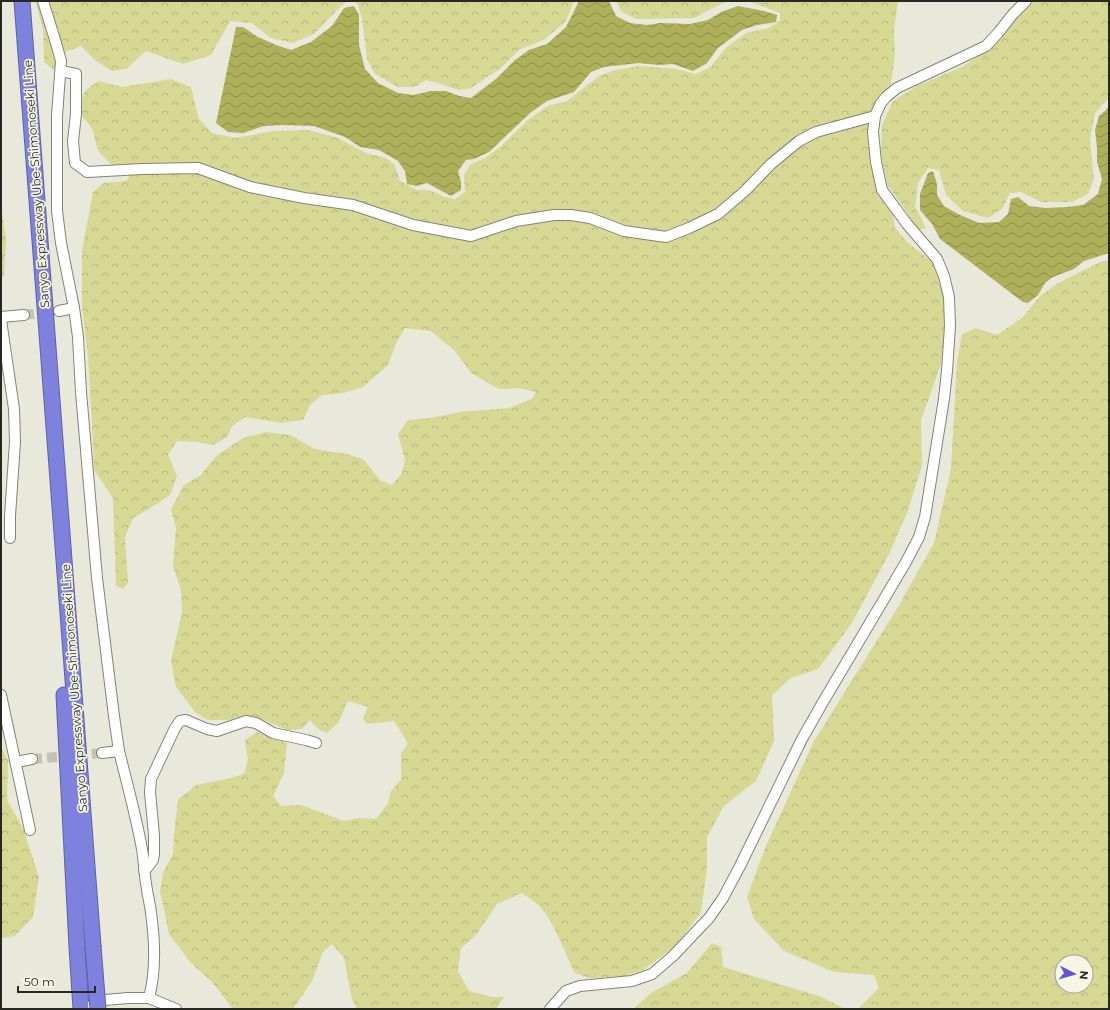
<svg xmlns="http://www.w3.org/2000/svg" width="1110" height="1010" font-family="Montserrat,sans-serif">
<style>
.forest{fill:url(#forest-crowns);fill-rule:evenodd}
.water{fill:url(#water-waves)}
.lines{fill:none;stroke-linecap:round;stroke-linejoin:round}
.minor-tunnel{stroke:#c2c2b5;stroke-width:10;stroke-dasharray:10 5;stroke-linecap:butt}
.minor-casing{stroke:#848476;stroke-width:12}
.highway-casing{stroke:#61629d;stroke-width:17}
.minor{stroke:#fff;stroke-width:10}
.highway{stroke:#7f81df;stroke-width:15}
.highway-bridge-casing{stroke:#61629d;stroke-width:17;stroke-linecap:butt}
.highway-bridge{stroke:#7f81df;stroke-width:15}
.labels{text-anchor:middle;dominant-baseline:central;stroke-width:3.5;stroke-linejoin:round;paint-order:stroke}
.street-label{font-size:12px;fill:#282822;stroke:#f6f6e7}
</style>
<defs>
<pattern id="forest-crowns" width="20" height="18" patternUnits="userSpaceOnUse"><rect width="20" height="18" fill="#d7d893"/><path d="M2 6a3 3 0 1 1 6 0M12 15a3 3 0 1 1 6 0" fill="none" stroke="#b9b97e"/></pattern>
<pattern id="water-waves" width="16" height="10" patternUnits="userSpaceOnUse"><rect width="16" height="10" fill="#afb05a"/><path d="M0 5q4-4 8 0t8 0" fill="none" stroke="#8e8f4a"/></pattern>
</defs>
<rect width="100%" height="100%" fill="#e8e9da"/>
<g class="forest">
<path d="M35,1H346L314,34L293,43L271,38L252,23L230,21L211,55L183,64L146,51L126,69L112,71L96,61L81,46L65,52L54,70L44,62L43,29Z"/>
<path d="M352,1H574L566,21L545,39L519,50L501,68L471,88L459,90L438,83L426,80L415,87H398L375,74L367,59L362,18L357,3Z"/>
<path d="M616,1H731H727L694,18L636,19L621,11Z"/>
<path d="M748,1H898L894,31L895,54L891,84L876,102L872,139V170L880,195L892,209L895,228L908,243L934,263L945,289L949,313L941,364L921,420L922,466L907,513L890,552L852,623L818,669L791,678L772,695L774,741L756,781L724,806L707,837V868L701,912L677,945L643,970L625,976L590,978L575,973C564,952 557,928 542,909C537,903 529,898 522,893L497,904L477,934L461,948L458,971L469,991L492,997H504L496,1009H357L352,999L344,958L332,944L323,952L312,981L293,1009H233L212,982L191,963L169,934L160,891L163,872L173,854L174,834L178,800L196,785L227,779L244,774L248,760L245,740L257,732L287,743L284,773L273,796L281,806L301,805L344,821L358,818L376,819L388,803L391,791L401,780V754L408,743L394,721L367,724L363,718L368,707L348,701L338,723L327,733L318,729L310,720L302,729L287,730L261,719L244,715L229,720H208L196,713L176,687L171,660L182,612L181,590L173,566L176,528L171,510L183,486L201,475L216,456L243,438L266,432L290,435L315,449L347,454L363,459L380,480L392,485L402,473L405,460L398,434L408,420L430,418L461,412L509,408L532,399L536,392L519,388L499,389L471,373L455,351L431,331L405,328L396,343L388,365L363,387L343,393L322,395L310,405L303,420L282,423L245,417L232,426L227,437L213,445L197,442L177,441L168,455L177,476L170,495L157,504L133,518L125,537L128,583L123,589L116,586L113,498L94,470L92,425L88,356L82,307V251L93,192L104,183L127,181L131,171L116,169L98,151L92,128L81,115C83,94 80,92 99,81L122,87L171,79L191,87L199,119L212,133L235,138L273,131L308,130L338,138L366,153L386,158L395,165L400,181L417,190H429L445,197L455,199L465,192L464,175L470,165L485,158L500,147L529,119L548,106L567,101L599,76L615,70L640,66L675,69L696,74L710,67L727,47L746,33L769,28L780,20V13Z"/>
<path d="M1035,1H1109V98L1095,113L1090,139L1094,179L1088,194L1072,202H1041L1021,192L1010,193L1002,209L988,218L963,211L946,195L939,170L928,168L918,183L915,207L926,228L918,230L904,208L888,186L881,156L882,125L893,101L919,85L962,67L992,47L1023,9Z"/>
<path d="M1,207L6,239L4,275L1,277Z"/>
<path d="M1109,260V1009H858L879,988L874,975L834,972L784,951L754,919L747,897L766,846L814,741L898,607L934,543L951,469L957,361L962,334L976,328L997,335L1023,317L1039,297L1058,283L1100,262ZM1062,962H1086V986H1062Z"/>
<path d="M1,746L8,761L7,800L23,828L39,877L33,917L15,936L1,938Z"/>
<path d="M712,943L721,947L723,967L819,996L846,1009H633L651,993L687,973Z"/>
</g>
<g class="water">
<path d="M579,1H609L616,16L630,23L647,25L660,23L690,24L708,20L721,12L738,6L764,11L777,15L776,22L757,25L742,30L718,48L707,63L693,71L673,64L659,65L639,63L604,67L591,72L574,92L547,101L530,113L489,152L474,159L466,160L458,171L461,182V190L451,196L427,183L417,186L407,184L405,171L398,161L379,150L360,147L345,137L314,126L282,125L264,126L243,133L228,132L216,123L236,27H243L258,37L276,45L291,50L311,42L332,26L344,8L354,6L359,15V45L365,69L378,83L398,93L414,95L430,91H446L459,96L471,98L497,78L515,60L529,50L547,44L566,27Z"/>
<path d="M1109,106V253L1084,261L1074,269L1053,277L1045,283L1038,295L1028,303L1023,302L940,239L932,224L920,210V194L928,173L933,171L937,184V195L944,206L958,214L979,223L999,222L1008,214L1011,199L1018,197L1029,206L1045,208L1067,207L1083,205L1098,194L1102,179L1097,162V148L1095,130L1099,116L1106,110Z"/>
</g>
<g class="lines">
<g class="minor-tunnel">
<path d="M24,315L50,312"/>
<path d="M32,759L102,753"/>
</g>
<defs>
<g id="minor">
<path d="M43,1L56,43L61,61L57,116V211L61,243L74,308L59,311"/>
<path d="M61,71L76,74V114L73,141L75,163L87,172L142,169L198,168L250,187L304,198L353,205L413,225L471,236L516,221L554,215H571L590,218L624,231L666,237L689,228L718,214L745,191L771,164L799,141L816,132L875,116"/>
<path d="M74,308L78,337L81,392L97,578L114,716L119,751L102,753"/>
<path d="M1,317L24,315"/>
<path d="M1,320L14,409L15,442L10,516V538"/>
<path d="M1,695L30,830"/>
<path d="M119,751C127,783 136,816 142,849C144,860 144,872 146,883C147,893 150,903 151,913C155,941 156,971 149,998"/>
<path d="M16,762L32,759"/>
<path d="M144,869L147,868L153,860L154,854V835L150,792L151,779L175,728L180,721L186,720L207,729L217,731L246,721L256,723L273,733L306,740L316,743"/>
<path d="M84,1009L105,1000L128,998H149L176,1009"/>
<path d="M550,1009L566,991L580,986L632,981L652,974L673,956L709,918L723,898L740,866L802,739L823,702L906,562L919,537L925,517L944,399L947,371L950,326L949,297L944,276L937,259L907,224L882,190L876,162L873,132L875,116L881,103L886,97L897,88L986,46L998,33L1013,14L1026,1"/>
</g>
<g id="highway">
<path d="M22,1L93,946"/>
<path d="M64,695L77,947L81,1009"/>
</g>
</defs>
<use href="#minor" class="minor-casing"/>
<use href="#highway" class="highway-casing"/>
<use href="#minor" class="minor"/>
<use href="#highway" class="highway"/>
<defs>
<path id="highway-bridge" d="M93,946L98,1009"/>
</defs>
<use href="#highway-bridge" class="highway-bridge-casing"/>
<use href="#highway-bridge" class="highway-bridge"/>
</g>
<g class="labels">
<g class="street-label">
<text transform="translate(36 184) rotate(-94)">Sanyo Expressway Ube-Shimonoseki Line</text>
<text transform="translate(74 688) rotate(-94)">Sanyo Expressway Ube-Shimonoseki Line</text>
</g>
</g>
<rect width="1110" height="1010" fill="none" stroke="#282822" stroke-width="4"/>
<g transform="translate(1074 974) rotate(96)"><circle r="19" fill="#f6f6e7" stroke="#a4a498"/>
<path d="M0-3L7 15L0 10L-7 15Z" fill="#5f58d0"/>
<text y="-6" font-size="11" font-weight="bold" text-anchor="middle" fill="#282822">N</text>
</g>
<path d="M18 986v6h77v-6" fill="none" stroke="#282822" stroke-width="2"/>
<text x="24" y="986" font-size="12" fill="#282822" stroke="#f6f6e7" stroke-width="3" paint-order="stroke">50 m</text>
</svg>
